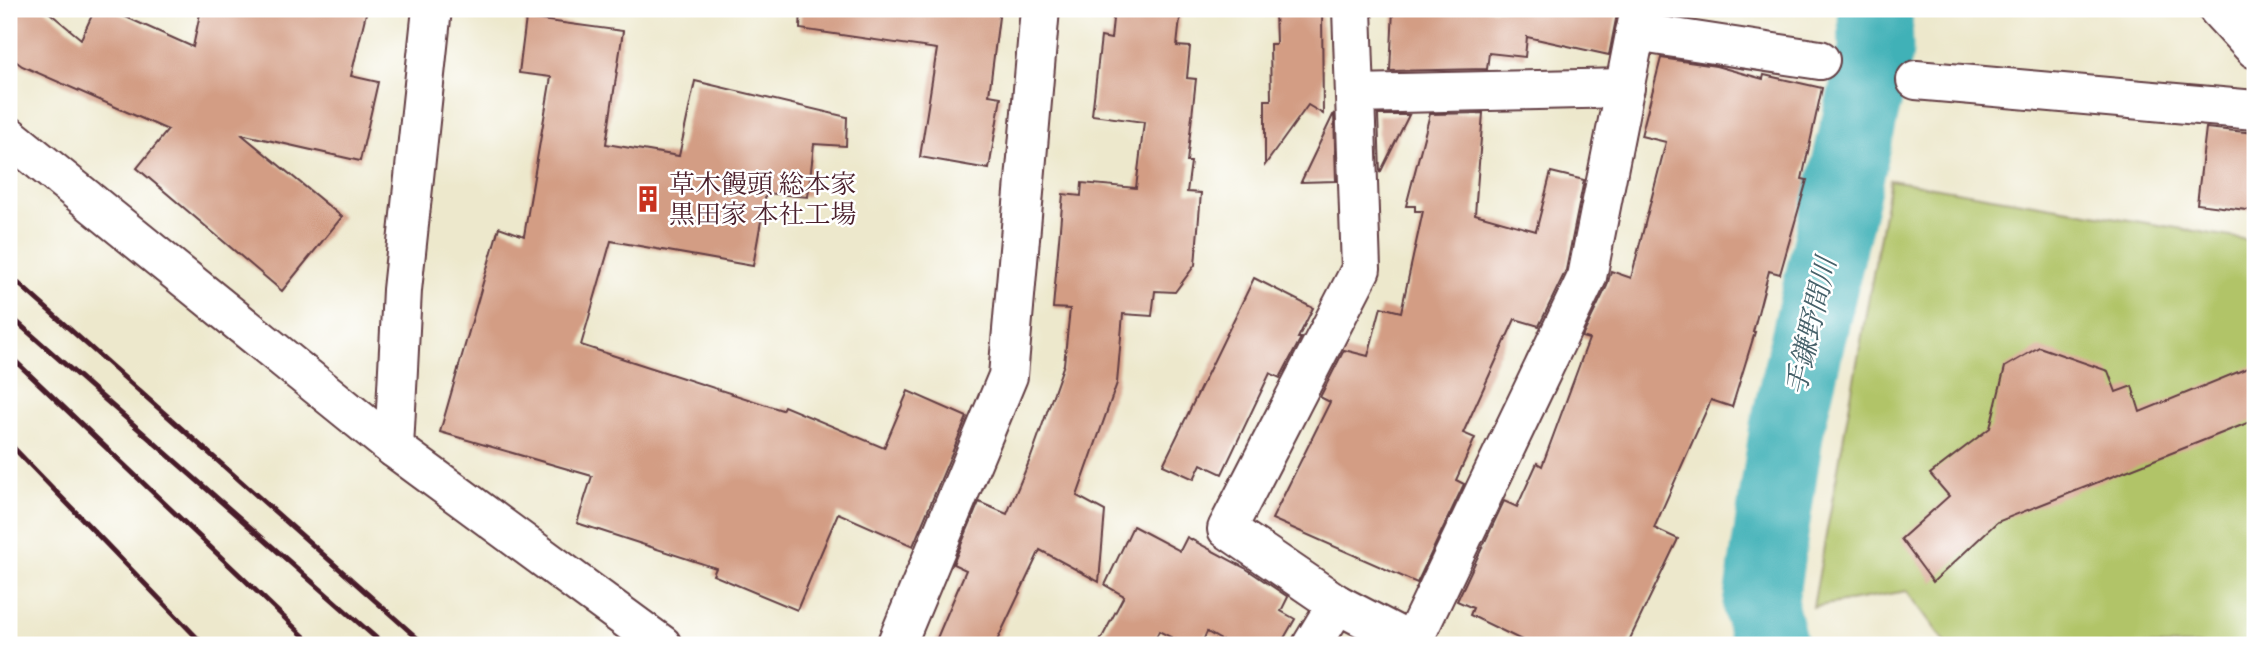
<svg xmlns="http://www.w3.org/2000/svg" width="2264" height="654" font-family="'IM FELL French Canon','Noto Serif JP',serif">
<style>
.green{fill:#b1c468;stroke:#7e724a;stroke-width:2}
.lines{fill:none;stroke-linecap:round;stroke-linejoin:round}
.river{stroke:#40b1b7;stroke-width:75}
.building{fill:#d39d84}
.minor-casing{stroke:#623d43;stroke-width:42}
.minor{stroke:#fff;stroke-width:38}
.rail{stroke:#4a1f2b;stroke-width:5}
.labels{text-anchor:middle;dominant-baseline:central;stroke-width:5;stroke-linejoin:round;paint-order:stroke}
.poi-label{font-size:26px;fill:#4a1f2b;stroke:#fff;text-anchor:start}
.water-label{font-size:28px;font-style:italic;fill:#46616a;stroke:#fff}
</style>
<rect width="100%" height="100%" fill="#fff"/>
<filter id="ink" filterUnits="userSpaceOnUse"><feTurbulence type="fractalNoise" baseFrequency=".0143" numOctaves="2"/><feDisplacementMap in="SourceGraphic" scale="14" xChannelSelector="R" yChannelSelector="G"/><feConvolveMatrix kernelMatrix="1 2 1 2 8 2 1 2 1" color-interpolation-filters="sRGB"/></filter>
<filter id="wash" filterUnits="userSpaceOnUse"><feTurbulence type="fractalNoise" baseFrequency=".00686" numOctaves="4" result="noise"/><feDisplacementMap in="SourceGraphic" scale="28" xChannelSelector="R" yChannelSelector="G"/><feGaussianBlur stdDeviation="1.57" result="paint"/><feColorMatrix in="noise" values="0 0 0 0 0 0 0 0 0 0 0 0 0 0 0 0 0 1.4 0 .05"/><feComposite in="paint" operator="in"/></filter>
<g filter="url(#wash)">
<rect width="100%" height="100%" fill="#ede8cc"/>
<path class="green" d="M1890,180L2255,241V645H1947L1907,591L1813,607Z"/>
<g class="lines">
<path class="river" d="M1770,645L1760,606L1787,428L1876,50L1875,9"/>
</g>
<g id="blocks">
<g class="building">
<path d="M17,9H45L81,39L95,9H108L193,47L201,9H367L351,76L378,82L360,161L241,134L342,217L282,291L137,168L168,130L22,66L9,56V19Z"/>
<path d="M801,9H1000L989,95L1001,97L989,169L920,157L937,49L800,29Z"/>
<path d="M1114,9H1181L1177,46L1190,47L1187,78L1196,79L1187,162H1191L1187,192L1201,193L1195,265L1175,292L1155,291L1152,316L1123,314L1117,383L1077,496L1105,511L1099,582L1040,550L995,645H934L966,570L953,564L979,502L1007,514L1031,457L1064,364L1070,309L1053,308L1063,194L1081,196L1082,183L1136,188L1144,122L1092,115L1101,37L1111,39Z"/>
<path d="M1275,9H1322L1323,114L1308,105L1265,165V100H1271L1270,44H1276Z"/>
<path d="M1393,9H1618L1609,55L1527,37L1525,57L1489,53L1487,69L1390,71Z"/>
<path d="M526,18L623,31L606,144L679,156L695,81L847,117L846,146L814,144L808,197L766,193L753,266L611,241L581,345L782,410L784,406L884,448L908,391L967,417L913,546L838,513L797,610L713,575L716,568L577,523L592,476L440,432L499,227L524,236L551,77L519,73Z"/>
<path d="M1661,58L1716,66L1763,79L1764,75L1822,88L1802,179L1807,180L1780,274L1769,271L1753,332H1755L1732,407L1711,400L1654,528L1678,539L1627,645H1532L1470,615L1473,608L1457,601L1504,501L1517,507L1537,463L1542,466L1589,339L1582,337L1607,286L1611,271L1631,278L1666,142L1641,136Z"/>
<path d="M1334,113L1336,181L1301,182Z"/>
<path d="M1483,113L1475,214L1536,231L1551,172L1584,180L1566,270L1539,326L1515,319L1463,433L1475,438L1456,480L1464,484L1417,583L1272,519L1330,402L1320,397L1344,350L1368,356L1381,307L1401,312L1423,211H1415V206H1406L1430,114Z"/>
<path d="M1378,115H1409L1380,173Z"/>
<path d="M2206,128L2255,133V211L2197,204Z"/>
<path d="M1254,278L1313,308L1298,338H1301L1280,378L1270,373L1222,474L1201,464L1194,479L1163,465Z"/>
<path d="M2039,347L2108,371L2116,392L2132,386L2140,412L2255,365V420L1997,522L1933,582L1901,539L1949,496L1930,474L1990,428L2005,367Z"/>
<path d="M1133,526L1180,551L1187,537L1245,568L1288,597L1281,611L1295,619L1280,645H1230L1207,632L1201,645H1186L1159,631L1152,645H1098L1124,596L1105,585Z"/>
</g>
</g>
</g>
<g filter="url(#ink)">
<use href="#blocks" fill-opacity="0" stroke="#623d43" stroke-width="2"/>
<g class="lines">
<defs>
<g id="minor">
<path d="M2218,9L2255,49"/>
<path d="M1635,32L1820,60"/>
<path d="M1916,80L2255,110"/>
<path d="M1355,94L1625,88"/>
<path d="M9,136L394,448L662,645"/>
<path d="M394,448L402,290L432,9"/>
<path d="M1337,604L1227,529L1361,269L1352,9"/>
<path d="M896,645L1008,376L1040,9"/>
<path d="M1312,645L1337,604L1412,643L1587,277L1640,9"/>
</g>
</defs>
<use href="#minor" class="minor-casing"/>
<use href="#minor" class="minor"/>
<g class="rail">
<path d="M9,275L425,645"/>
<path d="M9,315L384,645"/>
<path d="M9,355L313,645"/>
<path d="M9,443L204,645"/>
</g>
</g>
</g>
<defs>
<symbol id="building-bare" viewBox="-9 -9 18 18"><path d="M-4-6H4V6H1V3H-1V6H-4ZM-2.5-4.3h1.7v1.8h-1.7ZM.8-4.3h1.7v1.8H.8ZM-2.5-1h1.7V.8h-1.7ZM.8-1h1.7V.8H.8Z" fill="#c8321e" stroke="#fff" stroke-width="2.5" paint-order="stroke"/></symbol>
</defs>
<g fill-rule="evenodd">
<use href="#building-bare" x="629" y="180" width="38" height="38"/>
</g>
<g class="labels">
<g class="poi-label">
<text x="669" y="184">草木饅頭 総本家<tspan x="669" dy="30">黒田家 本社工場</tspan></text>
</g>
<g class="water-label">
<text transform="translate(1811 326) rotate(-77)">手鎌野間川</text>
</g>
</g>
<rect width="2264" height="654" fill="none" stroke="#fff" stroke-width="35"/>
</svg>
